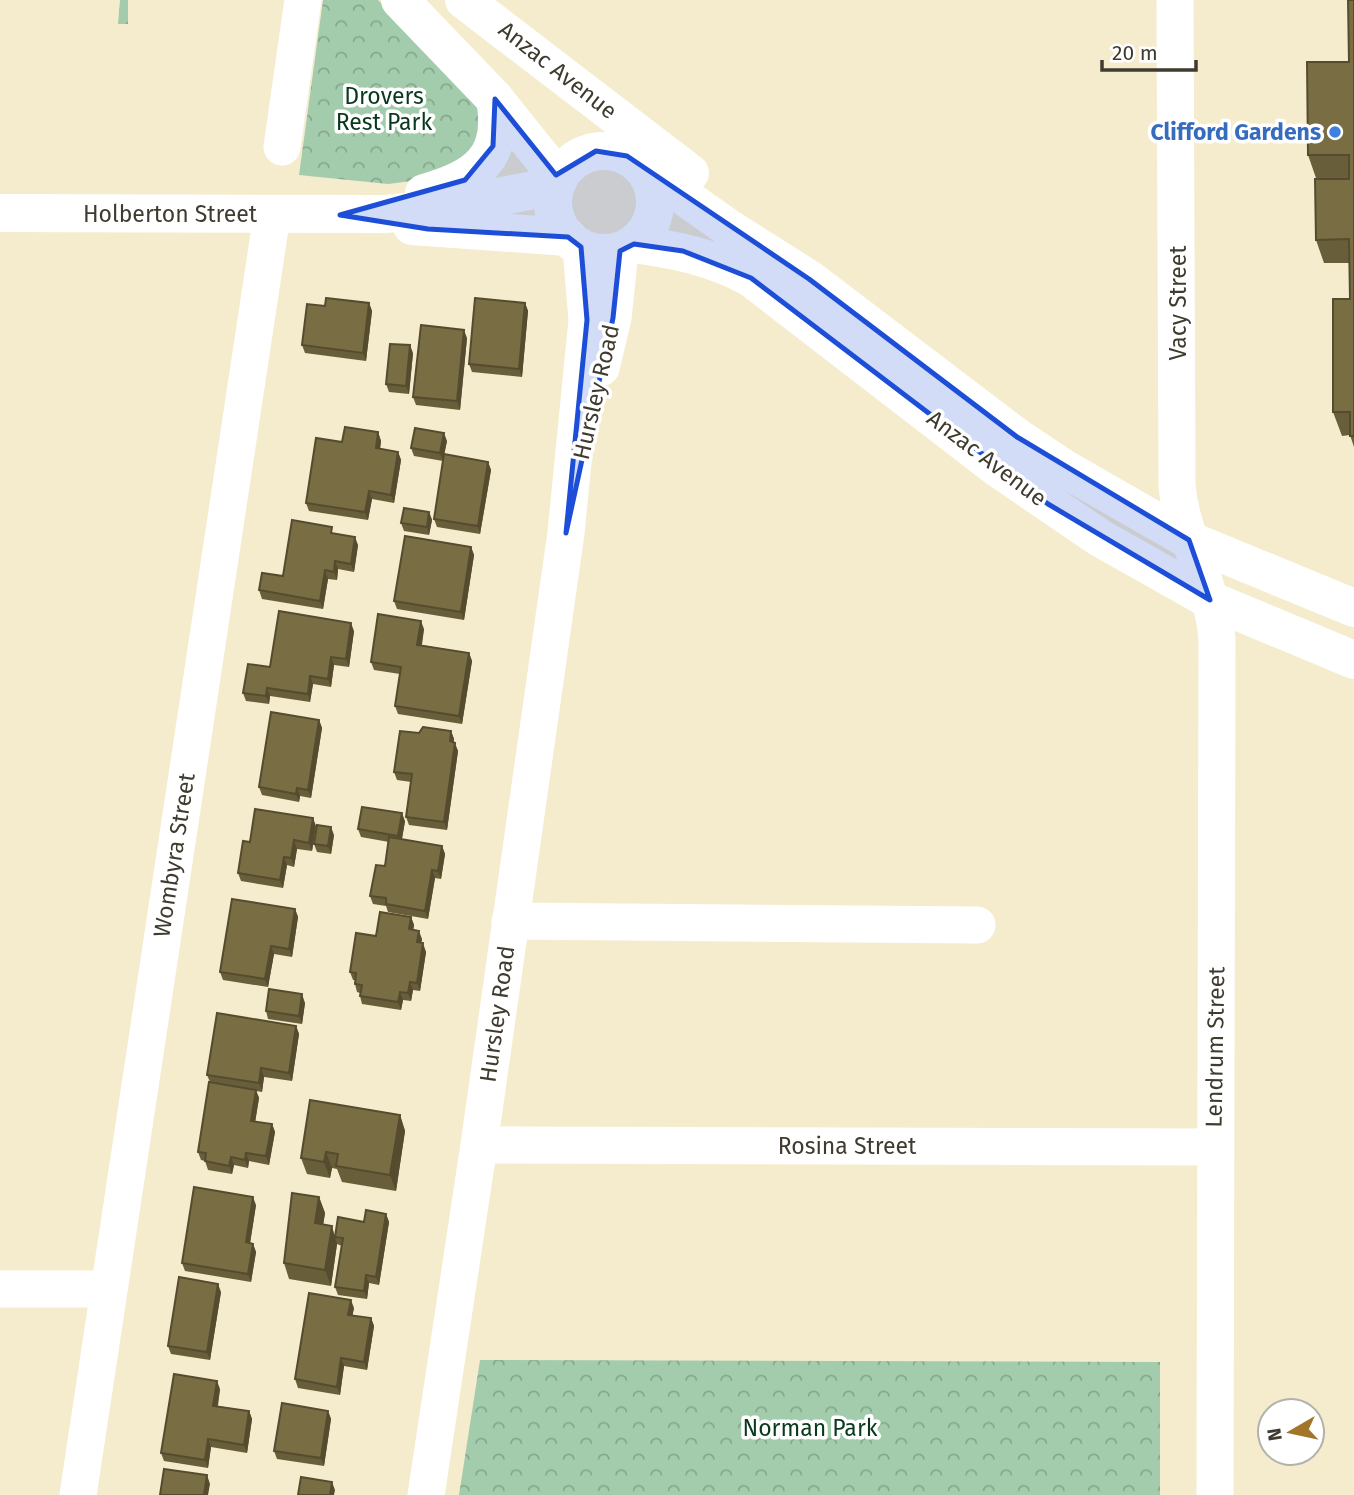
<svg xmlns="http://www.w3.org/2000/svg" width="1354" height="1495" font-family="'Fira Sans',sans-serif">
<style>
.park{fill:url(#park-crowns)}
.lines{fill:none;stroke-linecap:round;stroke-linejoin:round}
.minor{stroke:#fff;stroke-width:37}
.major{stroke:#fff;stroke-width:38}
.wall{fill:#685e3a}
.shaded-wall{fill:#554c2f}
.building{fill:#796d43;stroke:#554c2f;stroke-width:2}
.marked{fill:#1d4ed8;fill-opacity:0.2;stroke:#1d4ed8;stroke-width:5;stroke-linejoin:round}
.shop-dot{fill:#3f7fe0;stroke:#fff;stroke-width:2.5}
.labels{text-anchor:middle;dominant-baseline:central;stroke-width:7;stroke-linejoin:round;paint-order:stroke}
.street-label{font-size:23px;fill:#3f3b2f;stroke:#fff}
.park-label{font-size:23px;fill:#08391c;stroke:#fff}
.shop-label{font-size:23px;font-weight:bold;fill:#366cbe;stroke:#fff;text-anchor:end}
</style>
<defs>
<pattern id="park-crowns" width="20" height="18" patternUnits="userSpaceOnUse" patternTransform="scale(1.75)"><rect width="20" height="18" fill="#a3ccad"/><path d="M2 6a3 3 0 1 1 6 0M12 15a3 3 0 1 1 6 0" fill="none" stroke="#86a78d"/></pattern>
</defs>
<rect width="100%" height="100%" fill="#f5ecce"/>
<g class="park">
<path d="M120,0H128V24H118Z"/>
<path d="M323,0H378L471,89L488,131L443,177L388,184L299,175Z"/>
<path d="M480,1360L1160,1362V1495H459Z"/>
</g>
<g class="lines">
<g class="minor">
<path d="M1175,0L1177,486C1182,539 1214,587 1217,640L1215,1495"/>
<path d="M282,147L303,0"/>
<path d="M601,368L613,318L620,251"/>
<path d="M510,921L977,925"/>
<path d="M479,1145L1214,1147"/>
<path d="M0,1289H108"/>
<path d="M78,1495L272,215"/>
<path d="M426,1495L479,1145L566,533L587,320L581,247"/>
</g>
<g class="major">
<path d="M400,0L495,99L559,179"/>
<path d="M464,0L690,173"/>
<circle cx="604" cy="202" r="51"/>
<path d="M641,166L727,227L809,279L1017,437L1065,469L1189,540L1354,608"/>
<path d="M424,193C476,179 506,158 495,99"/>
<path d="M0,213L385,214L427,210L556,186"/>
<path d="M412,226L568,237"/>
<path d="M634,244C676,250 713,257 751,278L996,467L1100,538L1210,600L1354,660"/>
</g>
</g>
<g class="wall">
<path d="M1354,0V447L1350,435L1342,436L1333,412L1350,299V263H1324L1316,240L1349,178H1316L1308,155L1349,62Z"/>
<path d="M369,303L372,311L366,361L305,353L302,345L325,306Z"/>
<path d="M525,303L528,311L522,377L472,372L469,364Z"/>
<path d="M467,338L460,410L416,405L413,397Z"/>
<path d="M413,353L409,394L389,392L386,384Z"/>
<path d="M378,432L381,441L380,449L398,452L401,460L394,503L372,499L368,520L309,511L306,503L342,442Z"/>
<path d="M447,441L444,454L488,462L491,470L480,534L437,527L434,519L443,461L414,456L411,448Z"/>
<path d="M429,512L432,520L429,535L404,531L401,523Z"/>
<path d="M335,534L358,545L354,572L338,569L337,580L328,579L323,609L262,599L259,590L283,576Z"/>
<path d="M471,547L474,555L464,620L397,609L394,601Z"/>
<path d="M424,629L422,645L469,653L472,661L462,724L398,714L395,706L400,674L374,670L371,662Z"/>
<path d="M354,631L349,667L334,665L331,687L313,684L310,702L270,696L269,704L246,701L243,693L270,667Z"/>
<path d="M319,720L322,728L311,798L300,796L299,802L262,795L259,787Z"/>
<path d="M451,731L454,739L453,742L458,751L447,830L409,825L406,817L411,782L397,780L394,772L419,733Z"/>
<path d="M405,821L402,839L442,846L445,854L441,879L435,878L428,919L388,912L386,906L373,904L370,896L385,866L389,842L361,837L358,829Z"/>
<path d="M316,826L312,851L297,849L294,867L287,865L283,888L241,881L238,873L250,842Z"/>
<path d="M334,835L331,854L317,852L314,844Z"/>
<path d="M295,909L298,917L292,957L274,954L268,987L223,980L220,972Z"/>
<path d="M411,917L414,925L413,930L422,939L421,943L426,952L420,991L413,990L411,1001L403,1000L401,1010L362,1004L360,996V993L357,992L355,984V980H353L350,972L376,936Z"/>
<path d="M305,1003L302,1024L268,1019L266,1011Z"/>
<path d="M296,1026L299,1034L292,1081L264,1077L262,1092L256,1091L259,1098L255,1122L272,1124L275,1132L269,1165L249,1161L248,1168L234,1165L232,1174L208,1170L205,1161L201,1160L198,1152L210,1082L207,1075Z"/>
<path d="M400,1115L405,1131L396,1191L342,1182L337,1169L332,1168L330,1178L307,1174L301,1158Z"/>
<path d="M319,1197L325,1213L323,1225L335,1235L364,1222L386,1214L389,1222L379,1285L369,1283L367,1299L338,1295L335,1287L342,1246L337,1244L331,1286L289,1279L284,1263Z"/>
<path d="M256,1205L250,1243L253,1244L256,1252L251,1282L185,1271L182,1263Z"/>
<path d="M221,1292L210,1360L171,1354L168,1346Z"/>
<path d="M354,1308L352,1316L371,1318L374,1326L367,1370L344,1366L340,1395L298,1388L295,1379Z"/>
<path d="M220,1389L218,1406L249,1411L252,1419L247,1453L211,1447L208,1468L164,1461L161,1453Z"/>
<path d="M328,1411L331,1419L324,1466L277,1459L274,1451Z"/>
</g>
<g class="shaded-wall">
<path d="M369,303L372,311L366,361L363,353Z"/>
<path d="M525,303L528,311L522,377L519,369Z"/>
<path d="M464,330L467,338L460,410L457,401Z"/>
<path d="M410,345L413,353L409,394L406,386Z"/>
<path d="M378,432L381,441L379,456L376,448Z"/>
<path d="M444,433L447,441L443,461L440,453Z"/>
<path d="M398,452L401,460L394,503L391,495Z"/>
<path d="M488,462L491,470L480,534L478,526Z"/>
<path d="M369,491L372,499L368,520L365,512Z"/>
<path d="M429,512L432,520L429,535L427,527Z"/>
<path d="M355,537L358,545L354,572L351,564Z"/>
<path d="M471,547L474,555L464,620L461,612Z"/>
<path d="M335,561L338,569L337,580L334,572Z"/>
<path d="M325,570L328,579L323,609L320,601Z"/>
<path d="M421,621L424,629L420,653L417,645Z"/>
<path d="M351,623L354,631L349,667L346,659Z"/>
<path d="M469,653L472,661L462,724L459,716Z"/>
<path d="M331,657L334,665L331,687L328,679Z"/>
<path d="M310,676L313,684L310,702L308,694Z"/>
<path d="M267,688L270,696L269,704L266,696Z"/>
<path d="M319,720L322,728L311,798L308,790Z"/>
<path d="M451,731L454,739L453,749L450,741Z"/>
<path d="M455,743L458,751L447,830L444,822Z"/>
<path d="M297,788L300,796L299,802L296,794Z"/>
<path d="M402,813L405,821L401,844L398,836Z"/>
<path d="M313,818L316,826L312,851L309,843Z"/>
<path d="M331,827L334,835L331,854L328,846Z"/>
<path d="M294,840L297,849L294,867L291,858Z"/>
<path d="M442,846L445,854L441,879L438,871Z"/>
<path d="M284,857L287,865L283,888L280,880Z"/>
<path d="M432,870L435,878L428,919L425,911Z"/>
<path d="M295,909L298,917L292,957L289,949Z"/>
<path d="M411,917L414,925L412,938L409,929Z"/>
<path d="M419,931L422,939L420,950L417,942Z"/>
<path d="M423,943L426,952L420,991L417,983Z"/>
<path d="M271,946L274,954L268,987L265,979Z"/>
<path d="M410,982L413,990L411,1001L408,993Z"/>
<path d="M400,992L403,1000L401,1010L398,1002Z"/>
<path d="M302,994L305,1003L302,1024L299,1016Z"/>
<path d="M296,1026L299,1034L292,1081L289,1073Z"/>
<path d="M261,1068L264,1077L262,1092L259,1083Z"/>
<path d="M256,1090L259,1098L254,1129L251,1121Z"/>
<path d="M400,1115L405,1131L396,1191L390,1175Z"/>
<path d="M272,1124L275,1132L269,1165L266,1156Z"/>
<path d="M326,1152L332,1168L330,1178L324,1162Z"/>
<path d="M246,1153L249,1161L248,1168L245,1160Z"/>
<path d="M231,1157L234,1165L232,1174L229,1166Z"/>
<path d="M253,1197L256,1205L249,1250L246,1242Z"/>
<path d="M319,1197L325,1213L321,1239L315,1223Z"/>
<path d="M386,1214L389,1222L379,1285L376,1277Z"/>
<path d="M332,1226L337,1244L331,1286L325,1270Z"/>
<path d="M253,1244L256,1252L251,1282L248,1274Z"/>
<path d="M366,1275L369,1283L367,1299L364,1291Z"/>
<path d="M218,1284L221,1292L210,1360L207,1352Z"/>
<path d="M351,1300L354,1308L351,1323L348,1315Z"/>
<path d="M371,1318L374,1326L367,1370L364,1362Z"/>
<path d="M341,1358L344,1366L340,1395L337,1387Z"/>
<path d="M217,1381L220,1389L216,1414L213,1406Z"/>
<path d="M249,1411L252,1419L247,1453L244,1445Z"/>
<path d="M328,1411L331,1419L324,1466L321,1458Z"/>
<path d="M208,1439L211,1447L208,1468L205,1460Z"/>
<path d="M207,1475L210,1484L208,1495H204Z"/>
<path d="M332,1482L335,1490L334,1495H330Z"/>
</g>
<g class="building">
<path d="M1348,0H1354V436H1350V412H1333V299H1350L1349,239L1316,240L1315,179H1349V155H1308L1307,62H1349Z"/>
<path d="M326,298L369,303L363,353L302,345L307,304L325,306Z"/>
<path d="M475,298L525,303L519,369L469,364Z"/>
<path d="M421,325L464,330L457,401L413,397Z"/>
<path d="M390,344L410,345L406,386L386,384Z"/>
<path d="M345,427L378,432L376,448L398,452L391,495L369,491L365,512L306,503L316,438L342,442Z"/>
<path d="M415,428L444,433L440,453L411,448Z"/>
<path d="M444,454L488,462L478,526L434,519Z"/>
<path d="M404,508L429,512L427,527L401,523Z"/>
<path d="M292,520L332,527L331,533L355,537L351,564L335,561L334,572L325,570L320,601L259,590L262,573L283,576Z"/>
<path d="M405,536L471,547L461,612L394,601Z"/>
<path d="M279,611L351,623L346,659L331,657L328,679L310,676L308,694L267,688L266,696L243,693L248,664L270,667Z"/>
<path d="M378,614L421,621L417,645L469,653L459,716L395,706L401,667L371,662Z"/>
<path d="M271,712L319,720L308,790L297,788L296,794L259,787Z"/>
<path d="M423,727L451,731L450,741L455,743L444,822L406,817L412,774L394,772L400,731L419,733Z"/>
<path d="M362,807L402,813L398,836L358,829Z"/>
<path d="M255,809L313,818L309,843L294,840L291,858L284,857L280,880L238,873L243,841L250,842Z"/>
<path d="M317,825L331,827L328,846L314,844Z"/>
<path d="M389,837L442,846L438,871L432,870L425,911L386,904V898L370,896L376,865L385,866Z"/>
<path d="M232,899L295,909L289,949L271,946L265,979L220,972Z"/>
<path d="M380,912L411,917L409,929L419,931L417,942L423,943L417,983L410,982L408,993L400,992L398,1002L360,996L362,985L355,984L356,973L350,972L356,933L376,936Z"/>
<path d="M269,989L302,994L299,1016L266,1011Z"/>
<path d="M217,1013L296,1026L289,1073L261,1068L259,1083L207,1075Z"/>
<path d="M209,1082L256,1090L251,1121L272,1124L266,1156L246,1153L245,1160L231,1157L229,1166L205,1161L206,1153L198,1152Z"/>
<path d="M310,1100L400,1115L390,1175L336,1166L338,1154L326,1152L324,1162L301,1158Z"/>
<path d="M194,1187L253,1197L246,1242L253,1244L248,1274L182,1263Z"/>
<path d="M292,1193L319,1197L315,1223L332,1226L325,1270L284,1263Z"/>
<path d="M366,1210L386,1214L376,1277L366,1275L364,1291L335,1287L343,1238L335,1237L338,1217L364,1222Z"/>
<path d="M179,1277L218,1284L207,1352L168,1346Z"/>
<path d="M309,1293L351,1300L348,1315L371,1318L364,1362L341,1358L337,1387L295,1379Z"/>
<path d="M174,1374L217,1381L213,1406L249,1411L244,1445L208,1439L205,1460L161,1453Z"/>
<path d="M282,1403L328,1411L321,1458L274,1451Z"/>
<path d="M164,1469L207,1475L204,1495H160Z"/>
<path d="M301,1477L332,1482L330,1495H298Z"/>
</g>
<path class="marked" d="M495,99L556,175L596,151L627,156L809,279L1017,437L1189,540L1210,600L1048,504L751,278L683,251L634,244L620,251L613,318L566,533L587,320L581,247L568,237L428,229L340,215L465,180L493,146Z"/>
<circle class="shop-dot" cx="1335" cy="132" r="7"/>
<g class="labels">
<g class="street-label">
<text transform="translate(558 70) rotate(38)">Anzac Avenue</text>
<text x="170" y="214">Holberton Street</text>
<text transform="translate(1178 303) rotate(-90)">Vacy Street</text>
<text transform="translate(596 392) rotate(-77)">Hursley Road</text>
<text transform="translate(987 458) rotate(37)">Anzac Avenue</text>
<text transform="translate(174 855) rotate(-81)">Wombyra Street</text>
<text transform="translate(497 1014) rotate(-82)">Hursley Road</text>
<text transform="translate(1215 1047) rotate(-89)">Lendrum Street</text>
<text x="847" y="1146">Rosina Street</text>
</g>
<g class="park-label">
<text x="384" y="96">Drovers<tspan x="384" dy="26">Rest Park</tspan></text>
<text x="810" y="1428">Norman Park</text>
</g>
<g class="shop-label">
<text x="1321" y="132">Clifford Gardens</text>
</g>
</g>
<g transform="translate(1291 1432) rotate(261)"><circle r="33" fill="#ffffff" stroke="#b2b1ac" stroke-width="2"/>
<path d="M0-5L12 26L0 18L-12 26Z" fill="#a37528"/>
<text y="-10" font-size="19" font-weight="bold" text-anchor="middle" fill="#3f3b2f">N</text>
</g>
<path d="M1102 60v10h94v-10" fill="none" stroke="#3f3b2f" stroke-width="3.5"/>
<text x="1112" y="60" font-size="21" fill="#3f3b2f" stroke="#ffffff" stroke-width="5" paint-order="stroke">20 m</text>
</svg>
